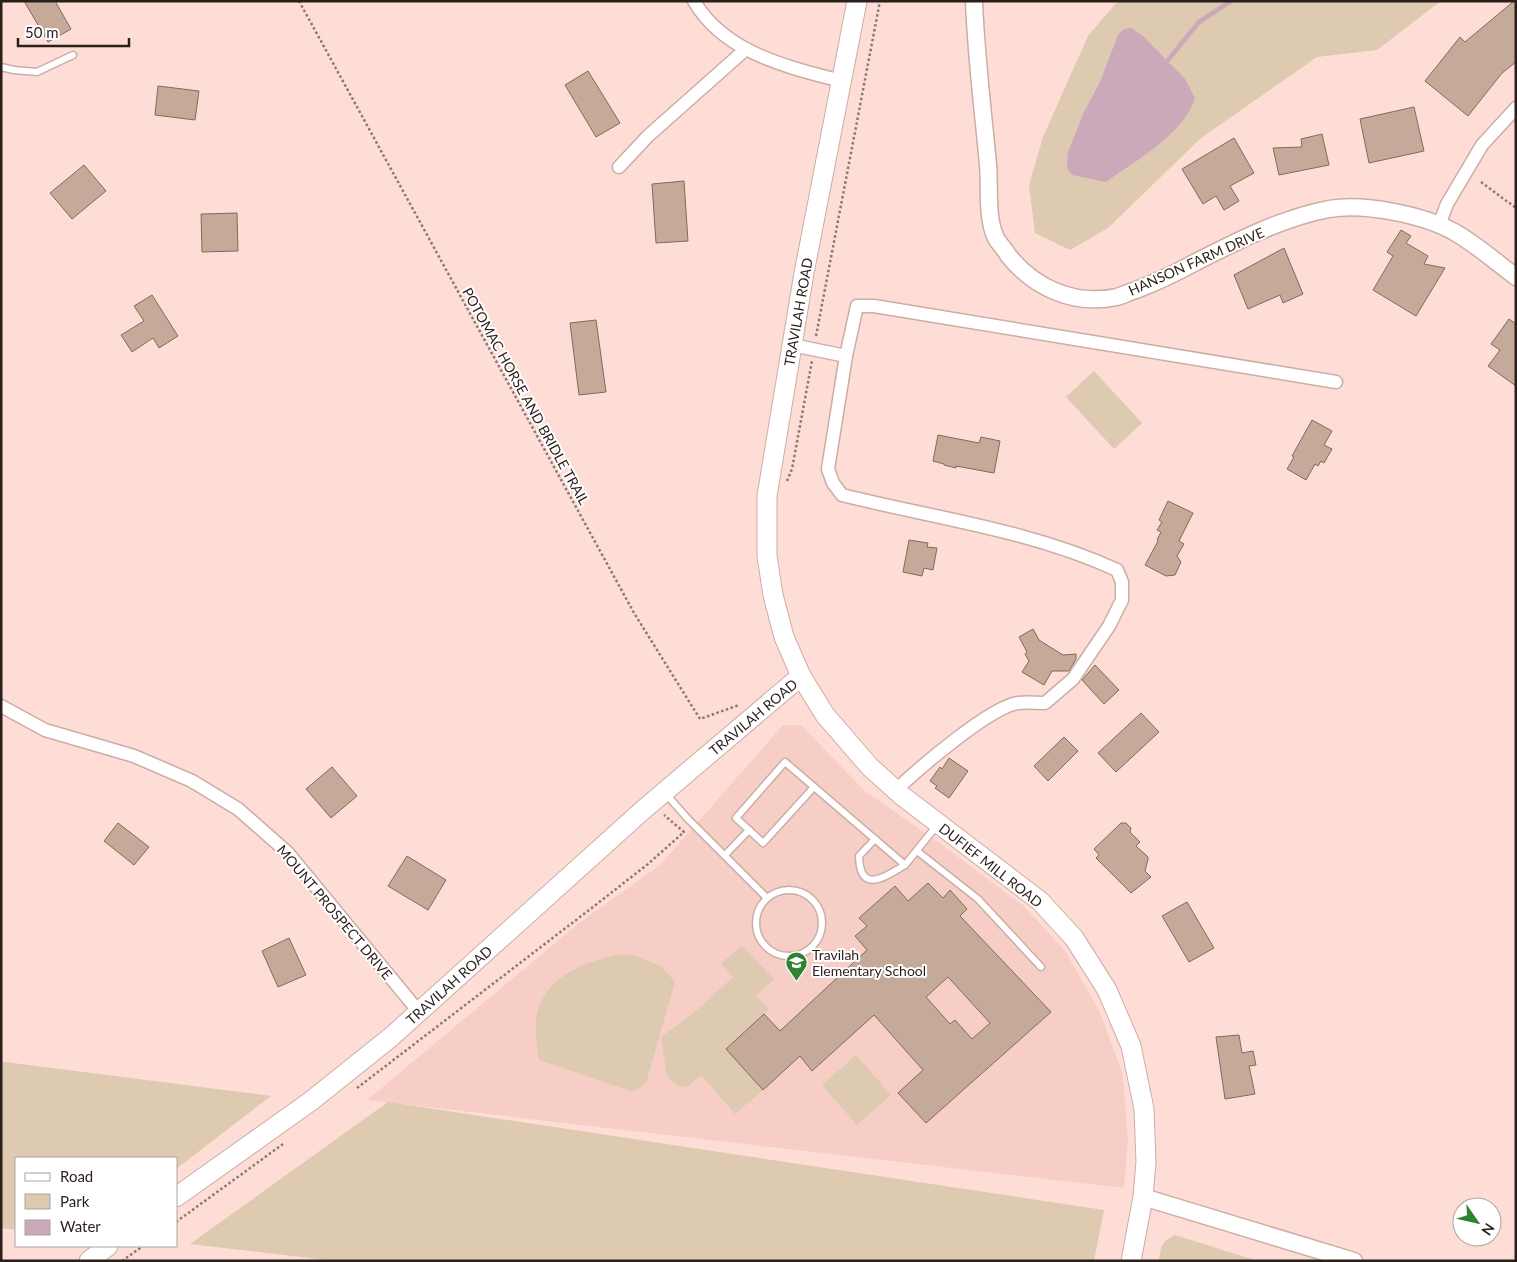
<svg xmlns="http://www.w3.org/2000/svg" width="1517" height="1262" font-family="Lato,sans-serif">
<style>
.built{fill:#f7cec6}
.green{fill:#ddcab0}
.water{fill:#cca8bb}
.lines{fill:none;stroke-linecap:round;stroke-linejoin:round}
.stream{stroke:#cca8bb;stroke-width:4.5}
.building{fill:#c5aa9a;stroke:#826a5b;fill-rule:evenodd}
.service-casing{stroke:#ccada6;stroke-width:9}
.minor-casing{stroke:#ccada6;stroke-width:15}
.tertiary-casing{stroke:#ccada6;stroke-width:19}
.secondary-casing{stroke:#ccada6;stroke-width:21}
.path{stroke:#8d7773;stroke-width:2.5;stroke-dasharray:2.5 2.5;stroke-linecap:butt}
.service{stroke:#fff;stroke-width:6}
.minor{stroke:#fff;stroke-width:12}
.tertiary{stroke:#fff;stroke-width:16}
.secondary{stroke:#fff;stroke-width:19}
.labels{text-anchor:middle;dominant-baseline:central;stroke-width:4;stroke-linejoin:round;paint-order:stroke}
.street-label{font-size:14px;fill:#2b1f1c;stroke:#fff}
.poi-label{font-size:14px;fill:#2b1f1c;stroke:#fff;text-anchor:start}
</style>
<rect width="100%" height="100%" fill="#feddd6"/>
<path class="built" d="M783,725H801L865,791L941,844L1024,906L1065,951L1100,1012L1123,1075L1128,1140L1124,1188L367,1100L579,923L660,865Z"/>
<g class="green">
<path d="M1118,1H1441L1377,50L1317,57L1201,138L1108,228L1070,250L1035,233L1029,185L1043,137L1088,36Z"/>
<path d="M1094,371L1142,423L1114,449L1066,397Z"/>
<path d="M742,946L774,979L756,996L769,1010L726,1049L763,1090L735,1114L701,1075L687,1087L677,1086L667,1076L661,1037L697,1010L733,977L721,963Z"/>
<path d="M619,954L635,956L661,966L675,982L646,1083L633,1092L539,1060C537,1045 534,1029 537,1014C545,977 586,961 619,954Z"/>
<path d="M856,1055L891,1095L857,1125L822,1085Z"/>
<path d="M1,1061L5,1062L271,1096L176,1169V1158H16V1230L1,1228Z"/>
<path d="M388,1102L1104,1210L1094,1261H336L190,1244Z"/>
<path d="M1175,1235L1258,1261H1159C1161,1246 1161,1242 1175,1235Z"/>
</g>
<path class="water" d="M1131,28L1142,35L1185,79L1195,98C1184,134 1135,161 1106,182L1072,175L1067,168L1068,152L1084,112L1100,82L1118,35L1124,29Z"/>
<g class="lines">
<path class="stream" d="M1168,60L1199,22L1231,1"/>
</g>
<g class="building">
<path d="M24,1H55L71,29L48,42Z"/>
<path d="M1514,1H1516V62L1502,73L1468,116L1425,81L1460,37L1465,42Z"/>
<path d="M588,71L620,123L596,137L565,85Z"/>
<path d="M158,86L199,91L195,120L155,115Z"/>
<path d="M1414,107L1424,151L1369,163L1360,119Z"/>
<path d="M1322,134L1329,165L1279,175L1273,148L1302,147L1301,139Z"/>
<path d="M1234,138L1254,173L1230,186L1239,201L1224,210L1216,196L1203,204L1182,169Z"/>
<path d="M84,165L106,191L72,219L50,193Z"/>
<path d="M684,181L688,241L656,243L652,184Z"/>
<path d="M237,213L238,251L202,252L201,214Z"/>
<path d="M1401,230L1411,236L1406,243L1428,256L1424,264L1445,268L1416,316L1373,290L1393,256L1387,252Z"/>
<path d="M1284,248L1303,294L1283,303L1280,295L1248,309L1234,275Z"/>
<path d="M152,295L178,336L159,348L153,338L132,352L121,335L144,321L134,306Z"/>
<path d="M1509,319L1516,324V386L1488,366L1500,350L1491,344Z"/>
<path d="M596,320L606,392L579,395L570,323Z"/>
<path d="M1312,420L1332,431L1324,445L1332,449L1324,463L1321,461L1318,466L1315,464L1306,480L1287,469L1294,457L1292,456Z"/>
<path d="M938,435L979,443L981,437L1000,441L994,473L956,466V468L944,465V464L933,461Z"/>
<path d="M1168,501L1193,513L1179,541L1184,544L1177,556L1181,562L1175,575L1166,576L1145,565L1158,541L1157,540L1161,532L1157,530L1162,522L1159,520Z"/>
<path d="M909,540L928,543L927,547L937,548L933,570L924,568L922,576L903,572Z"/>
<path d="M1033,629L1039,640L1063,655L1076,654V659L1069,671H1052L1044,685L1022,672L1029,661L1025,654L1027,652L1019,637Z"/>
<path d="M1095,665L1119,690L1104,704L1082,680Z"/>
<path d="M1141,713L1159,732L1116,772L1098,753Z"/>
<path d="M1064,737L1078,751L1048,781L1034,766Z"/>
<path d="M949,758L968,771L949,798L935,788L937,786L930,781L940,767L942,769Z"/>
<path d="M332,767L357,796L331,818L306,789Z"/>
<path d="M118,823L149,847L134,865L104,841Z"/>
<path d="M1121,823H1126L1131,828L1130,832L1140,842L1136,846L1148,857V859L1145,871L1151,877L1131,893L1096,858L1099,855L1094,849Z"/>
<path d="M407,856L446,880L428,910L388,886Z"/>
<path d="M928,883L943,898L950,890L967,909L960,916L1051,1012L926,1123L898,1093L923,1070L874,1015L812,1071L800,1056L763,1090L726,1049L764,1014L780,1031L867,950L855,936L867,926L859,918L895,886L908,901ZM948,977L990,1023L972,1039L955,1020L950,1024L926,997Z"/>
<path d="M1187,902L1214,948L1189,962L1162,916Z"/>
<path d="M289,938L306,975L278,987L262,951Z"/>
<path d="M1239,1035L1242,1053L1253,1051L1256,1065L1249,1066L1255,1094L1225,1099L1216,1037Z"/>
</g>
<g class="lines">
<defs>
<g id="service">
<path d="M1,67L14,70L37,72L73,55"/>
<path d="M665,793L688,819L767,898"/>
<path d="M749,830L763,843L814,787"/>
<path d="M875,839L859,856C860,896 886,876 905,865"/>
<path d="M917,851L978,899L1041,967"/>
<path d="M725,855L749,830L736,818L785,762L905,865L938,824"/>
<circle cx="789" cy="923" r="33"/>
</g>
<g id="minor">
<path d="M694,1C724,53 788,67 841,81"/>
<path d="M619,167L648,136L746,49"/>
<path d="M1439,225L1447,204L1482,145L1516,108"/>
<path d="M792,345L846,356L857,306H874L1336,382"/>
<path d="M846,356L828,469L833,483L842,495C934,518 1030,530 1117,570L1122,582V600L1109,626L1073,679L1045,703C1037,703 1027,702 1018,703C990,707 918,769 896,790"/>
<path d="M1,706L45,730L134,756L192,781L238,809L288,853L419,1012"/>
</g>
<g id="tertiary">
<path d="M974,1C976,56 983,110 988,165C990,187 986,218 996,238C999,244 1005,249 1008,255C1034,288 1074,306 1117,297C1123,295 1130,292 1136,290C1157,282 1176,273 1196,262C1237,241 1282,218 1329,209C1365,203 1425,215 1456,233C1478,246 1496,262 1516,277"/>
<path d="M1143,1197L1354,1261"/>
</g>
<g id="secondary">
<path d="M857,1L804,273L767,496V556L773,595L784,637L801,676L825,715L870,767L901,795L1040,901L1074,938L1107,990L1131,1046L1144,1109L1146,1162L1143,1197L1131,1261"/>
<path d="M176,1197L311,1101L391,1037L643,810L801,676"/>
<path d="M89,1261L108,1246"/>
</g>
</defs>
<use href="#service" class="service-casing"/>
<use href="#minor" class="minor-casing"/>
<use href="#tertiary" class="tertiary-casing"/>
<use href="#secondary" class="secondary-casing"/>
<g class="path">
<path d="M299,1L634,613L700,719L739,705"/>
<path d="M1481,182L1516,208"/>
<path d="M816,336L880,1"/>
<path d="M787,481L792,469L812,361"/>
<path d="M357,1088L593,907L648,864L684,832L664,815"/>
<path d="M176,1222L283,1144"/>
<path d="M122,1261L143,1246"/>
</g>
<use href="#service" class="service"/>
<use href="#minor" class="minor"/>
<use href="#tertiary" class="tertiary"/>
<use href="#secondary" class="secondary"/>
</g>
<defs>
<symbol id="school-pin" viewBox="-11 -11 22 30"><path d="M0 17L-7.5 6A9.5 9.5 0 1 1 7.5 6Z" fill="#2f832f" stroke="#fff"/><path d="M0-5L7-2L0 1L-7-2ZM-4 1L0 2.5L4 1V4Q0 6-4 4Z" fill="#fff"/></symbol>
</defs>
<g fill-rule="evenodd">
<use href="#school-pin" x="784" y="950" width="25" height="34"/>
</g>
<g class="labels">
<g class="street-label">
<text transform="translate(1196 261) rotate(-24)">HANSON FARM DRIVE</text>
<text transform="translate(798 312) rotate(-80)">TRAVILAH ROAD</text>
<text transform="translate(526 396) rotate(61)">POTOMAC HORSE AND BRIDLE TRAIL</text>
<text transform="translate(753 717) rotate(-40)">TRAVILAH ROAD</text>
<text transform="translate(991 865) rotate(38)">DUFIEF MILL ROAD</text>
<text transform="translate(335 912) rotate(50)">MOUNT PROSPECT DRIVE</text>
<text transform="translate(449 985) rotate(-42)">TRAVILAH ROAD</text>
</g>
<g class="poi-label">
<text x="812" y="954">Travilah<tspan x="812" dy="16">Elementary School</tspan></text>
</g>
</g>
<rect width="1517" height="1262" fill="none" stroke="#2b1f1c" stroke-width="5"/>
<rect x="15" y="1157" width="162" height="90" fill="#ffffff" stroke="#aaa5a4"/>
<rect x="25" y="1173" width="25" height="8" fill="#ffffff" stroke="#aaa5a4"/>
<text x="60" y="1182" font-size="15" fill="#2b1f1c">Road</text>
<rect x="25" y="1194" width="25" height="15" fill="#ddcab0" stroke="#aaa5a4"/>
<text x="60" y="1207" font-size="15" fill="#2b1f1c">Park</text>
<rect x="25" y="1220" width="25" height="15" fill="#cca8bb" stroke="#aaa5a4"/>
<text x="60" y="1232" font-size="15" fill="#2b1f1c">Water</text>
<g transform="translate(1477 1222) rotate(124)"><circle r="24" fill="#ffffff" stroke="#aaa5a4"/>
<path d="M0-4L9 19L0 12L-9 19Z" fill="#2f832f"/>
<text y="-8" font-size="14" font-weight="bold" text-anchor="middle" fill="#2b1f1c">N</text>
</g>
<path d="M18 38v8h111v-8" fill="none" stroke="#2b1f1c" stroke-width="2.5"/>
<text x="25" y="38" font-size="15" fill="#2b1f1c" stroke="#ffffff" stroke-width="4" paint-order="stroke">50 m</text>
</svg>
